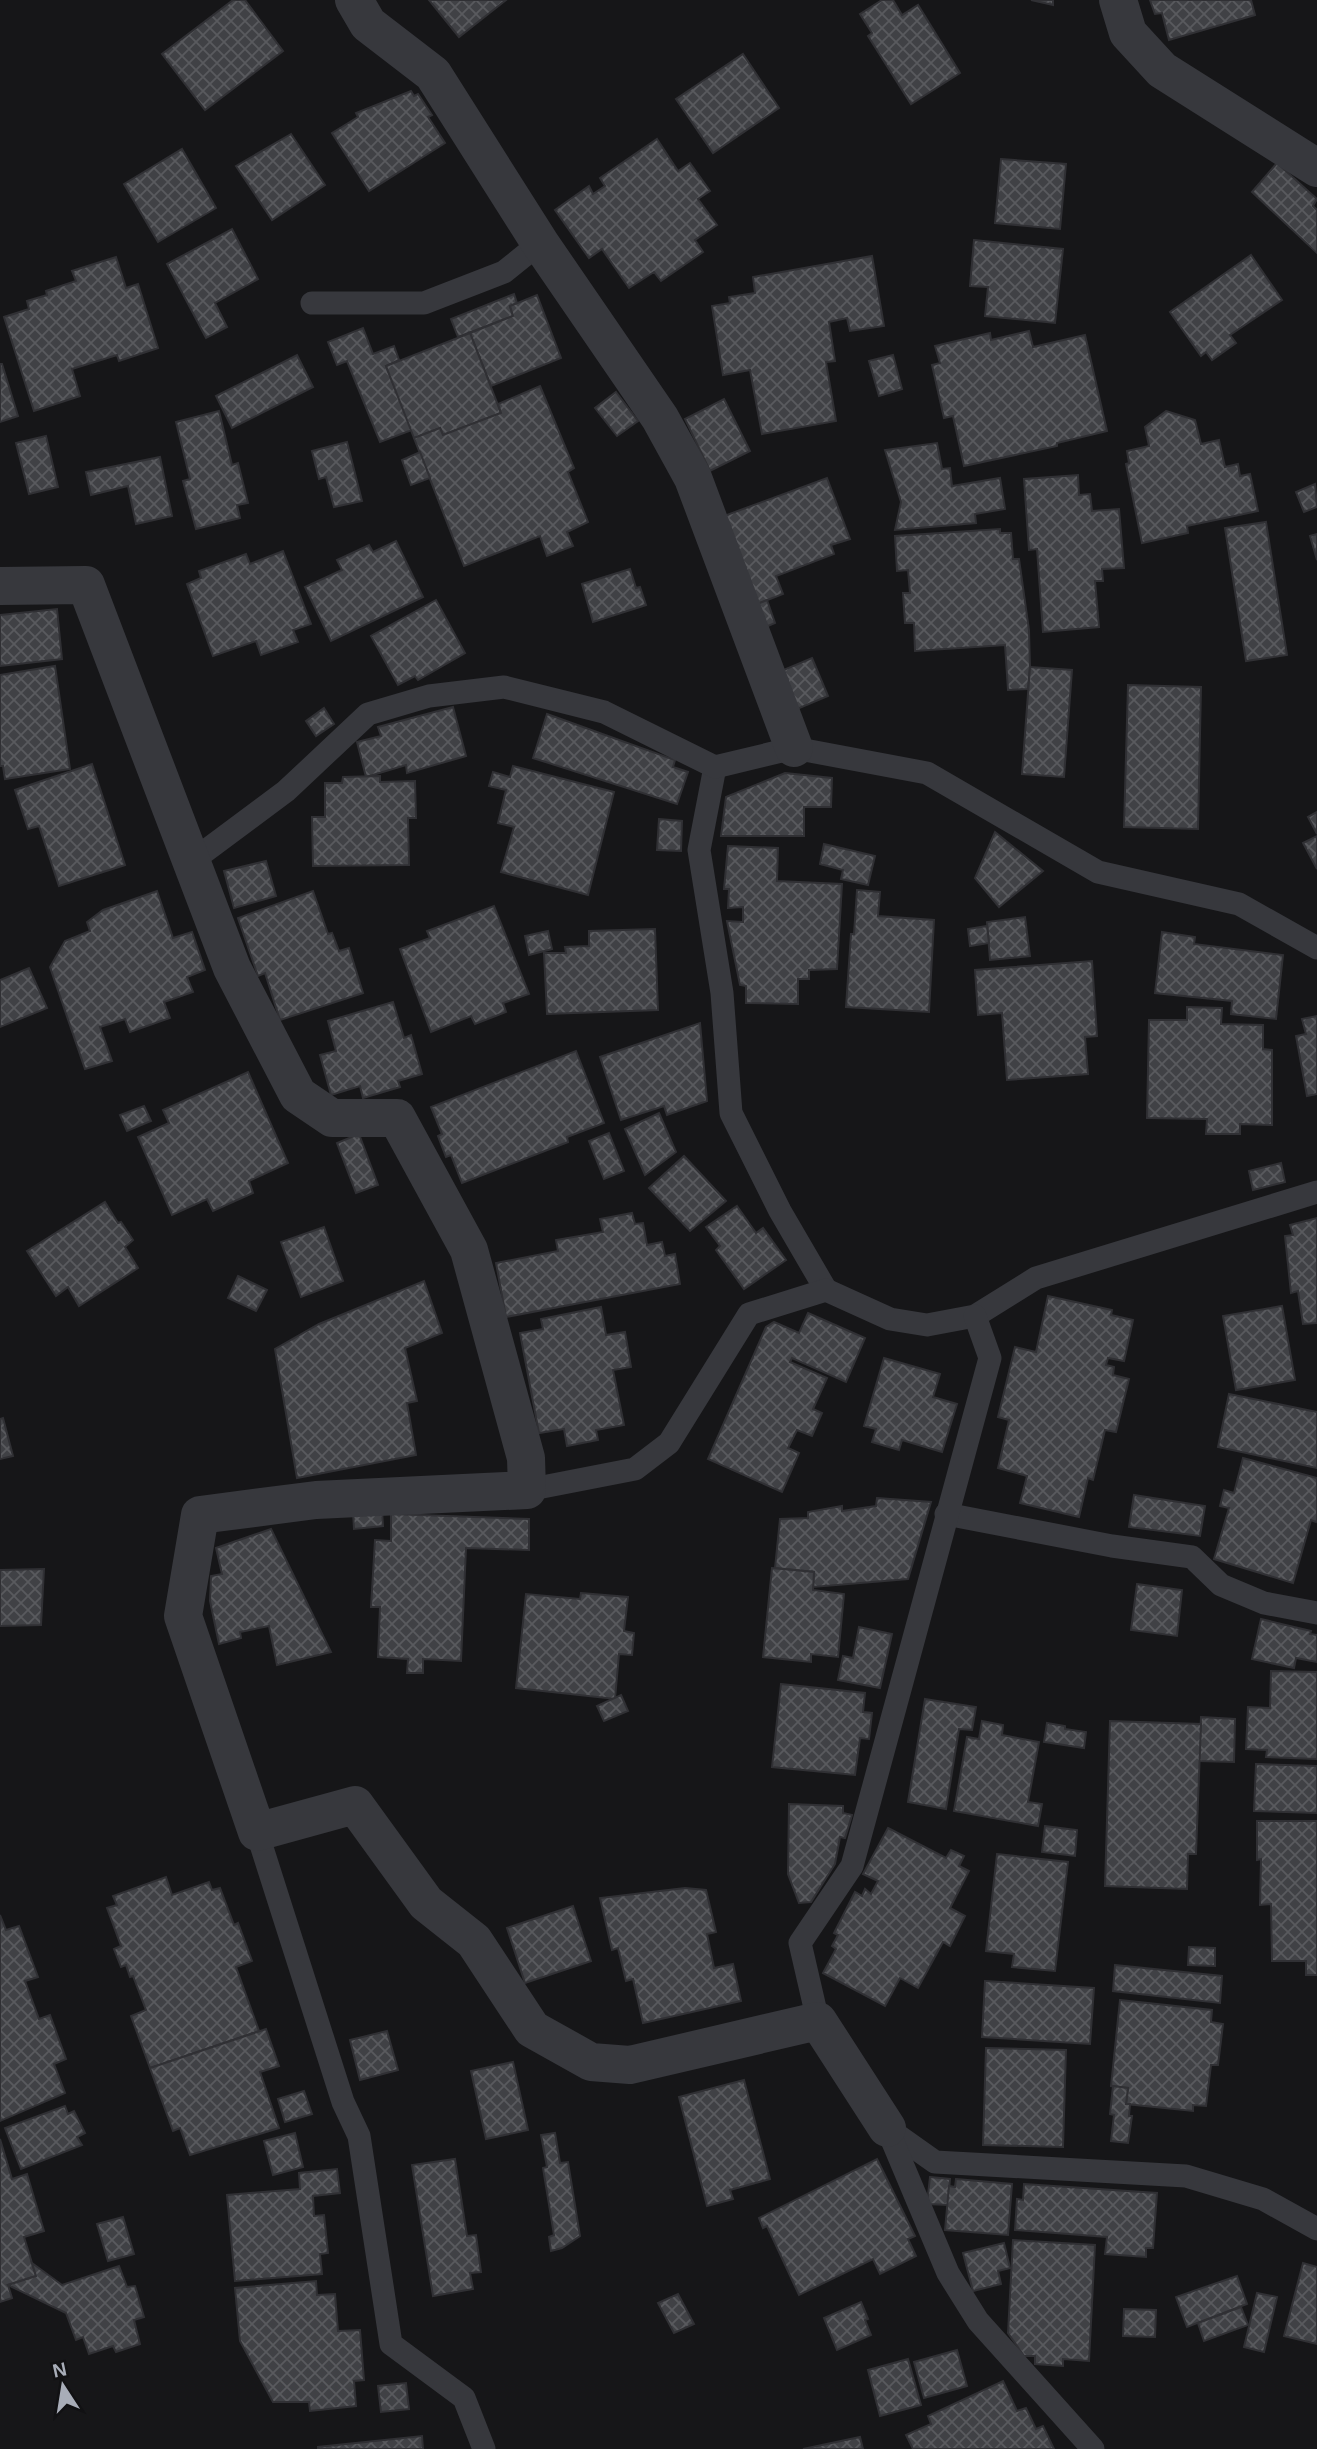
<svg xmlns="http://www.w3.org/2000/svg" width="1317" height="2449" font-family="Helvetica,sans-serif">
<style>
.building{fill:url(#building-cross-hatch);stroke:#303034;stroke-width:2}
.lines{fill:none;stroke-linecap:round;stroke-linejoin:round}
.service{stroke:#37383d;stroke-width:23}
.minor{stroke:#37383d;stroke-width:38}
</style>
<defs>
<pattern id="building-cross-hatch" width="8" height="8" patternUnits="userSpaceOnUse" patternTransform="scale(1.75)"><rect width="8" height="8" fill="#404145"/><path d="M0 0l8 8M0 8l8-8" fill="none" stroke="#595a5e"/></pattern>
</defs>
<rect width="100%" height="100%" fill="#161618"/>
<g class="building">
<path d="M233,0H245L283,51L205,110L162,54Z"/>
<path d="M429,0H506L459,37Z"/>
<path d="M882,0H893L902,15L918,5L960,73L911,104L868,36L872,33L860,14Z"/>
<path d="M1031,0H1053V5Z"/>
<path d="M1150,0H1251L1255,15L1169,40L1162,13L1155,14Z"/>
<path d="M743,54L779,108L713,153L676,99Z"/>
<path d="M411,91L414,96L418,94L432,115L428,117L445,143L369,191L332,133L358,117L356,113Z"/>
<path d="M291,134L325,185L272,220L236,166Z"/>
<path d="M657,139L678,171L690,163L710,191L698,199L717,225L695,240L703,252L661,281L654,272L629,288L602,249L589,258L555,210L589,186L593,194L605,186L600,178Z"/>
<path d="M182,149L216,208L158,242L124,184Z"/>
<path d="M1001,159L1066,164L1060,229L995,223Z"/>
<path d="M1277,163L1317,199L1313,206L1317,210V253L1252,192Z"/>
<path d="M232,229L258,279L215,303L227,327L206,338L167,264Z"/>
<path d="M974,240L1063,249L1055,323L985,316L988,287L970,286Z"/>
<path d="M1251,255L1282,300L1230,335L1236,343L1212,360L1206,352L1201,356L1170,312Z"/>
<path d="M872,256L884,326L850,331L847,318L829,322L835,361L826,362L836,421L762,434L750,370L723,375L712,306L730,303L729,297L755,293L753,277Z"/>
<path d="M116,257L126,288L138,284L158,348L119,361L117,355L72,369L80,396L34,411L4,317L29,309L27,301L47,295L46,291L76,281L72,271Z"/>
<path d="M514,294L517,303L510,306L513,316L458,337L451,319Z"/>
<path d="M537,295L561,358L491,386L470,333L513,316L510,306Z"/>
<path d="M363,328L373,354L394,346L399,360L386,366L412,430L380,442L347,361L337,365L328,342Z"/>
<path d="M1029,331L1033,347L1085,335L1107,431L1057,443V446L964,466L953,416L944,418L932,365L940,363L935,346L990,333L991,340Z"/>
<path d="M470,333L501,413L443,435L440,428L414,438L386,366Z"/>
<path d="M297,355L313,387L232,428L216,396Z"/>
<path d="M893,355L902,389L879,396L869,361Z"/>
<path d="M0,364H2L18,416L0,422Z"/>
<path d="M540,386L574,468L568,472L588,522L567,532L573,546L547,556L540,536L464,566L414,438L440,428L443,435L501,413L498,404Z"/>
<path d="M616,392L638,421L617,436L595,408Z"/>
<path d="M724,399L750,451L710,471L685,419Z"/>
<path d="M219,411L232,465L238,463L248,503L237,505L240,518L196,529L183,481L190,479L176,422Z"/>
<path d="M1166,411L1195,420L1201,444L1219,440L1225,467L1238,464L1240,476L1250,474L1258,511L1187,526L1188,533L1142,543L1126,464L1129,463L1127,451L1149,446L1145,427Z"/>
<path d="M46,436L58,487L29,494L16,443Z"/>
<path d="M347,442L362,501L334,507L326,477L319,479L312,451Z"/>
<path d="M937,443L942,469L950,468L952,486L1000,478L1005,509L975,514L976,523L895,530L901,502L885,450Z"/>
<path d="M420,452L430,478L411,485L402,460Z"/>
<path d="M160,457L172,516L136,524L128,486L91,495L86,472Z"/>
<path d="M1078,475L1079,495L1090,494L1092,511L1119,509L1124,568L1102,569L1103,581H1095L1099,627L1043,632L1037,549L1029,550L1024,479Z"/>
<path d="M827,478L850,539L831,545L834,554L776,576L783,594L757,604L724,516Z"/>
<path d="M1315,484L1317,507L1304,512L1296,492Z"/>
<path d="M1266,522L1287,655L1246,661L1225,528Z"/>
<path d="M1000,529V533H1011L1013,559H1019L1029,630L1030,667L1028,689L1008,690L1005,645L915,651L914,623H905L903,593H910L908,570L897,571L895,536Z"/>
<path d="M1317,534V560L1310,536Z"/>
<path d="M396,541L423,597L331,641L305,587L342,570L337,560L369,545L373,552Z"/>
<path d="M283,551L311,624L293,630L298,642L261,655L256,641L213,656L187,584L201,578L199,571L246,554L250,564Z"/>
<path d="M630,569L636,588L640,587L646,605L593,622L582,584Z"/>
<path d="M436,600L465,653L418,680L415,676L398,685L371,636Z"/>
<path d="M767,600L775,623L759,630L750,607Z"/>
<path d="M57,609L62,659L0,666V615Z"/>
<path d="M812,658L828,696L790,712L774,674Z"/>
<path d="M55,666L70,769L5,779L3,766H0V675Z"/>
<path d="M1030,667L1072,670L1064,777L1022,774Z"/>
<path d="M1128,685L1201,687L1198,829L1124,827Z"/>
<path d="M453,707L466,756L407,773L406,765L366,777L357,742L381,736L378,727Z"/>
<path d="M324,708L334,724L316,736L306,721Z"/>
<path d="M547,714L675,760L673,767L688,772L677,804L533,758Z"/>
<path d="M92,764L125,865L59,886L39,826L28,829L15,790Z"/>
<path d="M513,766L614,792L588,895L501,872L514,827L498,823L506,790L489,786L493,772L510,777Z"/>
<path d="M785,773L832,778L831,807H804V836H721L726,797Z"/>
<path d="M380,776V782L415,781L416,818H408L409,865L313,866L312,817H325V783H342L343,777Z"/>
<path d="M1317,812V834L1308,817Z"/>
<path d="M659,819L682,821L681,851L657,850Z"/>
<path d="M995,832L1043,871L999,907L975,878Z"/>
<path d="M1317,836V869L1303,843Z"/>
<path d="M824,844L875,856L868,885L841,879L843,870L820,864Z"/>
<path d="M728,846L778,848L777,881L842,884L837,969L809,970V979H798V1004L746,1003V986L740,985L727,921L743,922V907L728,908L729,889H724Z"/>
<path d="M266,861L276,896L234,908L224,871Z"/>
<path d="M857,890L880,892L878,916L934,920L929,1012L846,1007L851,934H854Z"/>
<path d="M157,891L173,938L192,932L205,970L187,977L193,992L164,1002L170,1018L130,1032L125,1019L100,1027L112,1061L85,1069L50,967L65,941L90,931L87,922L103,910Z"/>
<path d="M313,891L328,934L332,933L339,951L349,948L363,993L280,1020L265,973L258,976L238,918Z"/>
<path d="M494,906L529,994L503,1003L506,1012L475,1024L471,1016L431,1032L400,949L430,938L427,931Z"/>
<path d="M1025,917L1030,956L990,960L987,922Z"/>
<path d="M987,926L989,943L970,946L968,929Z"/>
<path d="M655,929L658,1010L547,1014L544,953H566L565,947L589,946V931Z"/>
<path d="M548,931L552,949L529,955L525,936Z"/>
<path d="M1162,932L1195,937L1194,944L1283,955L1276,1019L1231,1014L1232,1001L1155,993Z"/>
<path d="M1092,961L1097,1036L1085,1037L1088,1074L1007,1080L1002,1013L978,1015L975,970Z"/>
<path d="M29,968L47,1008L0,1027V980Z"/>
<path d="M393,1002L404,1038L411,1035L422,1074L398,1081L400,1087L363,1098L360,1086L331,1095L320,1055L336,1051L328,1021Z"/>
<path d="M1187,1007L1222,1008L1221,1024L1263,1025V1049L1272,1050V1125L1240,1124V1134H1206L1207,1119L1147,1118L1149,1020H1187Z"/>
<path d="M1317,1016V1094L1307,1096L1296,1036L1306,1034L1302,1019Z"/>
<path d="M700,1023L707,1101L667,1115L664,1106L621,1120L600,1057Z"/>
<path d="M576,1051L604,1123L567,1137L568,1142L462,1183L451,1155L446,1157L438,1136L442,1134L431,1107Z"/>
<path d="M248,1072L288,1163L249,1181L253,1193L213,1211L207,1199L172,1215L138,1137L169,1123L163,1110Z"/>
<path d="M144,1106L151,1121L127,1131L120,1115Z"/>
<path d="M659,1113L676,1152L645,1175L625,1129Z"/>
<path d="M609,1133L624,1171L604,1179L589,1141Z"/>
<path d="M359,1134L378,1185L356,1193L337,1143Z"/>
<path d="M684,1156L726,1201L690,1231L649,1188Z"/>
<path d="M1281,1163L1285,1182L1253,1190L1249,1171Z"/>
<path d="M105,1202L118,1223L121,1222L133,1240L125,1247L138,1268L79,1306L68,1287L56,1296L27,1251Z"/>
<path d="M737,1206L756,1233L763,1228L786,1260L744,1289L716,1250L720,1246L706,1227Z"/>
<path d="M632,1213L635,1224L643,1223L647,1245L662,1242L665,1256L675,1254L680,1284L506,1317L496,1263L558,1251L556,1240L603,1232L600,1219Z"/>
<path d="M1317,1218V1323L1303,1324L1298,1291L1291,1293L1285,1236L1293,1235L1290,1225Z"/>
<path d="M324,1227L343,1281L301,1297L281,1242Z"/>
<path d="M238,1276L267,1290L256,1311L228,1298Z"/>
<path d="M424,1281L442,1333L405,1348L417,1401L407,1403L416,1455L297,1478L275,1349L319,1324Z"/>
<path d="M1048,1296L1112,1310L1111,1315L1133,1320L1124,1361L1108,1358L1106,1365L1114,1367L1113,1375L1129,1379L1116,1432L1105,1430L1093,1480L1088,1478L1079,1517L1020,1503L1027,1476L998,1468L1009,1420L998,1417L1015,1347L1036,1352Z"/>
<path d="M1282,1306L1295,1380L1236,1390L1223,1316Z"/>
<path d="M601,1307L606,1335L625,1332L631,1367L613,1370L624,1425L596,1430L598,1440L567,1446L564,1429L539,1433L520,1333L543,1329L541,1319Z"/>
<path d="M808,1313L865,1338L846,1382L792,1358L790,1362L827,1378L813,1409L822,1413L812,1436L797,1430L788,1448L799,1453L782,1492L708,1459L766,1327L774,1322L799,1333Z"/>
<path d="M884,1358L940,1374L933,1397L957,1404L942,1452L902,1440L899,1450L872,1442L876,1429L864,1426Z"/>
<path d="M1229,1394L1317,1412V1468L1218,1447Z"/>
<path d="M3,1418L13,1456L0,1459V1419Z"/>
<path d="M1243,1458L1317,1478V1520L1316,1522L1311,1520L1293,1583L1214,1559L1229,1508L1220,1506L1224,1490L1234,1493Z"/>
<path d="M1134,1495L1205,1506L1200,1536L1129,1527Z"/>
<path d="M877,1498L931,1502L908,1579L813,1587L814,1572L775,1568L780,1519L808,1518V1512L842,1506V1511L876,1506Z"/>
<path d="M382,1510L383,1526L354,1529L353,1512Z"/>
<path d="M391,1514L529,1519V1550L466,1548L461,1661L423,1659V1673H407L408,1659L378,1657L380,1607H371L375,1540L391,1541Z"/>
<path d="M271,1529L331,1652L277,1665L269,1626L240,1632L241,1638L219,1644L210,1601L211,1576L222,1574L216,1548Z"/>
<path d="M772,1568L814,1572L813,1590L844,1594L838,1657L811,1654V1662L763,1657Z"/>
<path d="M44,1569L41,1625L0,1626V1570Z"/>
<path d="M1137,1584L1182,1590L1177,1636L1131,1630Z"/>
<path d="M581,1593L628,1597L624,1631L634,1633L632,1655L619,1654L615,1699L516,1688L526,1594L580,1599Z"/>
<path d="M1261,1619L1311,1631L1310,1634L1317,1635V1662L1296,1658L1294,1668L1252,1659Z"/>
<path d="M859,1627L892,1634L880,1688L838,1680L843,1656L853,1658Z"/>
<path d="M1271,1671L1317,1672V1759L1266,1757L1267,1750L1246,1749L1248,1707L1270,1708Z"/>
<path d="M781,1684L865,1693L863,1712L872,1713L869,1739L860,1738L855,1775L772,1767Z"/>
<path d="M621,1695L628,1711L604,1721L597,1706Z"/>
<path d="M925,1699L976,1707L972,1730L959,1729L946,1809L908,1802Z"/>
<path d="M1201,1717L1235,1719L1234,1762L1199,1761Z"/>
<path d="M982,1721L1003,1725L1002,1735L1039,1742L1028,1802L1042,1804L1038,1826L954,1811L967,1737L979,1739Z"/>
<path d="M1110,1721L1201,1724L1196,1854H1188L1187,1889L1105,1886Z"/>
<path d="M1047,1723L1065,1726V1729L1086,1732L1084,1748L1044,1742Z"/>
<path d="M1256,1764L1317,1766V1813L1254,1811Z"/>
<path d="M789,1804L843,1806V1813L852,1815L845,1838L840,1837L835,1864L811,1902L799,1903L788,1874Z"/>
<path d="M1257,1821H1317V1975H1306V1961H1272L1271,1904L1260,1905L1261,1859L1257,1860Z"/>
<path d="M1045,1826L1077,1830L1075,1856L1042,1852Z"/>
<path d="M888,1828L946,1858L951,1850L964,1856L959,1866L969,1871L950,1908L965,1916L950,1946L943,1942L918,1988L900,1978L885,2006L823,1973L836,1949L832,1946L838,1935L834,1933L855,1892L862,1896L865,1889L871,1894L878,1881L863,1874Z"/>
<path d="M997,1854L1068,1862L1055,1971L1012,1967L1014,1954L986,1951Z"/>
<path d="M166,1877L172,1895L209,1882L212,1890L220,1888L234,1925L238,1923L252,1961L236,1967L259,2031L150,2068L131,2016L146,2010L133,1976L130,1977L126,1965L121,1967L114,1949L121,1946L107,1908L117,1905L113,1896Z"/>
<path d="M685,1888L706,1890L716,1932L707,1934L714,1968L733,1964L741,2001L643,2023L633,1979L626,1981L618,1948L612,1950L600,1898Z"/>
<path d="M573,1906L591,1961L525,1983L507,1928Z"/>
<path d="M0,1915L6,1930L19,1926L38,1977L25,1981L39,2019L50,2015L66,2059L54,2064L65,2093L0,2121Z"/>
<path d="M1189,1947L1215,1948V1966L1188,1965Z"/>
<path d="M1115,1965L1222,1976L1220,2003L1113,1991Z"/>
<path d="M985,1981L1094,1988L1090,2044L982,2037Z"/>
<path d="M1120,2000L1212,2010L1211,2022L1223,2024L1218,2065H1211L1206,2106L1193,2105V2111L1126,2104L1128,2088L1111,2086Z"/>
<path d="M266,2029L279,2066L260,2072L279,2128L190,2155L180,2128L173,2131L150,2068Z"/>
<path d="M387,2031L398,2070L360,2080L350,2040Z"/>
<path d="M986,2048L1066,2050L1063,2147L983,2145Z"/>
<path d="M513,2062L528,2130L486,2139L471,2071Z"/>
<path d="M744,2080L770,2179L730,2190L733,2199L707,2206L679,2097Z"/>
<path d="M1113,2086L1128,2088L1126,2104H1130L1129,2116H1132L1128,2143L1111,2141L1114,2115L1110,2114Z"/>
<path d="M304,2091L312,2114L285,2122L278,2099Z"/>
<path d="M65,2106L68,2114L74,2111L85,2133L77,2137L82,2145L21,2169L5,2128Z"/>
<path d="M295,2133L303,2167L273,2175L264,2141Z"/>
<path d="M555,2133L560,2163L568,2162L580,2236L562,2248L551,2251L549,2237L554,2235L543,2168L547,2167L541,2135Z"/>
<path d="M0,2139L12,2179L27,2174L44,2231L24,2237L36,2276L8,2285L12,2298L0,2302Z"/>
<path d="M455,2159L467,2236L476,2235L481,2272L470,2273L473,2289L433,2296L412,2165Z"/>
<path d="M877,2159L915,2236L908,2239L916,2256L880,2274L873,2259L799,2295L767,2226L763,2228L759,2218Z"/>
<path d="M337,2169L340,2193L313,2196L314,2216L324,2215L328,2253L320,2254L322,2274L235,2281L227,2195L300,2189L299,2173Z"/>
<path d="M930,2177L950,2179L948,2205L927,2204Z"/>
<path d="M956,2179L1012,2184L1008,2235L945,2230L949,2186L955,2187Z"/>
<path d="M1024,2184L1157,2193L1153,2248H1146V2257L1105,2254L1107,2237L1015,2230L1017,2199L1023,2200Z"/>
<path d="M123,2217L134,2254L108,2261L97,2224Z"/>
<path d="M1013,2240L1095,2245L1089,2361L1063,2359V2366L1035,2364V2356H1024L1008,2333Z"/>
<path d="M1004,2243L1010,2268L998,2271L1001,2284L973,2291L963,2253Z"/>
<path d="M32,2263L62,2285L119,2266L127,2287L135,2286L144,2317L134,2320L140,2344L116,2352L113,2346L89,2354L83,2337L76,2340L66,2313L8,2285L36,2276Z"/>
<path d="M1303,2263L1317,2267V2344L1284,2336Z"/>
<path d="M1237,2276L1247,2304L1187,2327L1176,2297Z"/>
<path d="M316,2281L317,2295L335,2294L338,2331L360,2330L364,2380L354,2381L356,2406L310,2411L309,2402H273L240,2341L235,2288Z"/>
<path d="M1257,2293L1277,2297L1264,2352L1244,2347Z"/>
<path d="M678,2294L694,2324L674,2333L658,2303Z"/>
<path d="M861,2302L868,2319L865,2320L871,2335L837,2350L824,2318Z"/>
<path d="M1241,2307L1248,2325L1204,2341L1198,2323Z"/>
<path d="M1124,2309L1156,2310L1155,2337L1123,2336Z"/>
<path d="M957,2350L967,2386L924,2398L914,2362Z"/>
<path d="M908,2359L921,2405L880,2416L868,2370Z"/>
<path d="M1003,2381L1017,2411L1026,2408L1036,2429L1043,2426L1054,2449H913L906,2435L931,2424L928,2416Z"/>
<path d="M406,2383L409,2409L381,2412L378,2386Z"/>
<path d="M422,2436L423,2449H318V2447Z"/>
<path d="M860,2437L863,2449H803Z"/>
</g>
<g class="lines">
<g class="service">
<path d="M312,303H424L504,272L540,243"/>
<path d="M715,767L699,850L722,993L731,1113L780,1211L826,1290"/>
<path d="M192,861L286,791L368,714L429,696L504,687L604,712L715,767L794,748L927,773L1098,872L1239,904L1317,948"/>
<path d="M527,1490L635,1469L669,1443L749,1314L826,1290L890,1319L927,1325L975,1316L1036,1278L1317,1192"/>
<path d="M946,1514L1112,1546L1192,1557L1221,1585L1264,1603L1317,1613"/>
<path d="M257,1832L343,2102L359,2136L391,2344L464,2398L484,2449"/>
<path d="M818,2021L800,1943L852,1866L990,1358L975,1316"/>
<path d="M887,2128L935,2162L1186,2176L1263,2199L1317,2229"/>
<path d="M887,2128L948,2273L978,2321L1093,2449"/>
</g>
<g class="minor">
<path d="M354,0L368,24L433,74L540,243L660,418L693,478L794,748"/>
<path d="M1118,0L1128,33L1162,70L1317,168"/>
<path d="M0,586L86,585L232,968L298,1095L332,1118H397L469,1250L526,1458L527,1490L316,1500L200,1515L183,1616L257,1832L355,1805L426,1903L474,1941L532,2029L591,2062L630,2065L818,2021L887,2128"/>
</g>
</g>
<g transform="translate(63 2386) rotate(348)" stroke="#111113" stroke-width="5" paint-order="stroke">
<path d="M0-5L12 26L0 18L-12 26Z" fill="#a8adb8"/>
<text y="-10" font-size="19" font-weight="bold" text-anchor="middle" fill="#a8adb8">N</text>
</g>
</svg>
